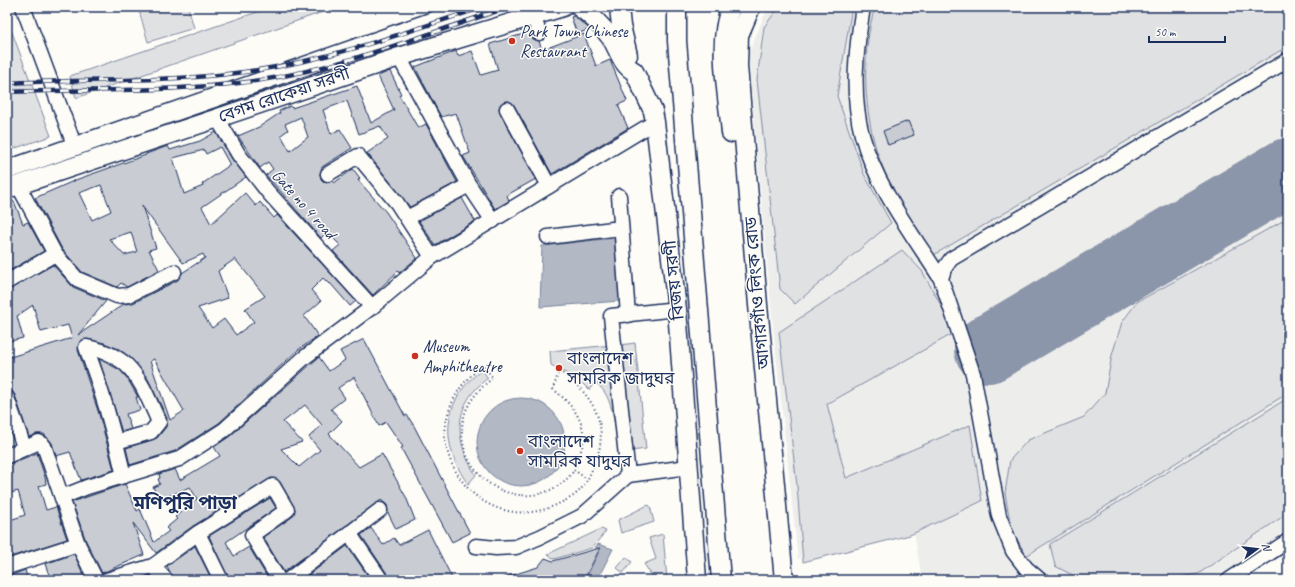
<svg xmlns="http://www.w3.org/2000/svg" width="1295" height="587" font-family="Caveat,'Noto Sans Bengali',sans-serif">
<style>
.built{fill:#edeeec}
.green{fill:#e0e1e3;stroke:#7e88a0}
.water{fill:#b3b8c5;stroke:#76819c}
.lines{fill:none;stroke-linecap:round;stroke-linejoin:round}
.runway{stroke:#8c96aa;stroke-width:68}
.building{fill:#c9ccd3;stroke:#1b2f5e;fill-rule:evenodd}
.minor-casing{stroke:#1b2f5e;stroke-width:17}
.major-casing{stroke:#1b2f5e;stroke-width:21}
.path{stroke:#1b2f5e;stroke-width:2;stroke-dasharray:1 3;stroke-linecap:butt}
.minor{stroke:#fdfcf7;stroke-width:14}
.major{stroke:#fdfcf7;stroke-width:18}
.rail-casing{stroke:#1b2f5e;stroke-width:4.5}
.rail{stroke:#fdfcf7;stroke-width:3;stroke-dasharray:9;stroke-linecap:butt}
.poi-dot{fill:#c8321e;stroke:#fdfcf7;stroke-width:1.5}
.labels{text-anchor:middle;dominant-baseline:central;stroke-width:3;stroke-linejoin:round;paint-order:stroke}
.poi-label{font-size:17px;fill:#1b2f5e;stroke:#fdfcf7;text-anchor:start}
.street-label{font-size:17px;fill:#1b2f5e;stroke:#fdfcf7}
.quarter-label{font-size:19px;font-weight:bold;fill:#1b2f5e;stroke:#fdfcf7}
</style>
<rect width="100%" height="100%" fill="#fdfcf7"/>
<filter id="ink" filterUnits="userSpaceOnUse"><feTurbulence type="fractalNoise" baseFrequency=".025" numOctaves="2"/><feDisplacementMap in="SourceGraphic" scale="8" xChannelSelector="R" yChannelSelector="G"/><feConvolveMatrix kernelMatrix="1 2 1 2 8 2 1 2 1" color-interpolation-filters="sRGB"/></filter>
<g filter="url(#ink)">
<path class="built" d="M768,7H1288V553L1242,580H922L913,526L798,559L772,317L748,54Z"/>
<g class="green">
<path d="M138,7H188L194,28L148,42Z"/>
<path d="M272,7H337L76,98L70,76Z"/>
<path d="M779,7H852L837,96L864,174L891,223L795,304L780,289L757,80L764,27Z"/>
<path d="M875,7H1288V46L932,256C913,224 885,182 875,145C863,102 862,50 875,7Z"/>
<path d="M7,19L51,136L7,151Z"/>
<path d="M1288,218V393L1026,556L1011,527L1005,493L1010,460L1028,440L1084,417L1105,393L1112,355L1122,322L1137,302Z"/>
<path d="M902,250L922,271L956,332L827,404L846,478L970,425L982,501L910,535L803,562L797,486L779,332Z"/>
<path d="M635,343L646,449L631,451L620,345Z"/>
<path d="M612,345L620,434L616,432C613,415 611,394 595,382L589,390L580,381L551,365L550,351Z"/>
<path d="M482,370L488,378C452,405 454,441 476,475L468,484C439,444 442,399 482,370Z"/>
<path d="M1288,398V513L1198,574L1164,580H1082L1055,566L1050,544Z"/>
<path d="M648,505L650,506L654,522L621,533L618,520Z"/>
<path d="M601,529L606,531L592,548L554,559L548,554Z"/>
<path d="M663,534L667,580H655L644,564L656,559L649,538Z"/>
<path d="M626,557L632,562L623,573L617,568Z"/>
</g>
<g class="water">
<path d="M614,238L620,301L540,307L542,246Z"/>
<circle cx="521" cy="442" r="44"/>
<path d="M598,544L613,549L597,580H585L601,548H595Z"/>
</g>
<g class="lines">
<path class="runway" d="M988,349L1288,172"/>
</g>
<g class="building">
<path d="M574,16L581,22L590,29L577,34L571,17Z"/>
<path d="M530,32L533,39L539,41L542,50L584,34L596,66L610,60L627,101L618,105L628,128L552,174L514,105L508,101L503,102L499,108L500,113L536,179L507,195L509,201L495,209L463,156L470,153L456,113L441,117L415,67L456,51L458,56L472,51L481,75L498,70L490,44Z"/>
<path d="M390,71L401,94L399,95L418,128L426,124L457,182L410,207L367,153L388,139L380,126L359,134L347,101L323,110L331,134L340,129L352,148L322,167L320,174L321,179L324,182L333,181L334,183L353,169L360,178L358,180L386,212L417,258L399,273L398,271L373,295L333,251L340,245L327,232L321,238L266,175L273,169L268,162L260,168L238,136L259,127L280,113L279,111L290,106L292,108L357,86L371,123L394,110L378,76ZM301,117L308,137L290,151L281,135L288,130L285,124Z"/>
<path d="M908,121L914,135L888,145L883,131Z"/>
<path d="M216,132L232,159L246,177L202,207L211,224L245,193L256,206L260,202L274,218L277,215L356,301L350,306L330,283L329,284L323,278L311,290L321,301L304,316L318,336L298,350L219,423L175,451L130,465L126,448L157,438L166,427L167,418L148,379L131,358L119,349L104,343L88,339L80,341L78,350L99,414L114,470L81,480L70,452L56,456L52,443L44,434H36L29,437L15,395L12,391L7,390V358L72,338L68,325L41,332L33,305L17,316L23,338L7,342V290L53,265L73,287L106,301L78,335L124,304L133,303L178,280L182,273L205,258L203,254L183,263L142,206L156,248L149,250L159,270L127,287L121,283L117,287L82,272L62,249L35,198L78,179L146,155V154L168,146L170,150L200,141ZM220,147L230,165L202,184L203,186L184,194L173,158L204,150L206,154ZM101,185L111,211L92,220L79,193ZM131,232L137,252L124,255L109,239ZM235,259L265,296L245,309L254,322L236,335L224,319L212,328L198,308L228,298L218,271ZM154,359L184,411L170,420L150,361Z"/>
<path d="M462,198L475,221L435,245L419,221Z"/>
<path d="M14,201L23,224L28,222L44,251L7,272V242L10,240L7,234V204Z"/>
<path d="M364,339L405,416L407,415L414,426L470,533L452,542L401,448L403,447L386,422L379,426L354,377L338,388L345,398L331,409L342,421L329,434L359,467L382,454L406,497L415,520L396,529L388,513L387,505L381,500L284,572L263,537L292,517L295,509L280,482L272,478L193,526L156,553L133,523L144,555L102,573L86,541L72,502L125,484L137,511L140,509L154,542L169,531L166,528L177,519L175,517L197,499L190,487L159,500L153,487L160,484L158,479L160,478L159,474L175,469L180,480L220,456L214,447L230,436L319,357L329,371L345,360L340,351ZM305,405L322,425L309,437L320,450L299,467L281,449L302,442L283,422Z"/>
<path d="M99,359L120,370L127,378L138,397H136L140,410L126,414L131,429L122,432Z"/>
<path d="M37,453L45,477L46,484L39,486L46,510L56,507L67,539L7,558V521L25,515L18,491L7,494V465Z"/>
<path d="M270,498L276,508L226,542L234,556L249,547L269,580H229L209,536Z"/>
<path d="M371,528L383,545L394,538L399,545L428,530L453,580H389L388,575L361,535Z"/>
<path d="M195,546L212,580H174L167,566Z"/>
<path d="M347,546L371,580H302Z"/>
<path d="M600,548L584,580H503V578L538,567L545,558L553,561Z"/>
<path d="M74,554L86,580H51L45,564Z"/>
<path d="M25,570L28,580H7V577Z"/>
<path d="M150,576L154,580H136Z"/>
</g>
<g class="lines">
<defs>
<g id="minor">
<path d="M23,7L75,147"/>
<path d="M863,7C856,49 851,93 862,135C875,185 913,235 941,279"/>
<path d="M534,17L539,33"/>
<path d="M399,57L469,185L493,221"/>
<path d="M507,109L549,186"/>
<path d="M217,118L239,155L268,192L372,307"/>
<path d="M328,174L358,156L397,203L432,257"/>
<path d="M619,196L628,315"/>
<path d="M407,218L469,185"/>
<path d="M548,237L621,228"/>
<path d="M55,254L77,279L117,296L129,295L174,272"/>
<path d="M7,282L55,254L18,185"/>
<path d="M677,309L611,316L628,475L688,467"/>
<path d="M7,398L24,447"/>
<path d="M116,442L151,432L159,422C140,381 134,356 86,347C102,390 114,432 124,476"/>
<path d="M7,456L39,442L44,446L78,544"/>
<path d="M62,497L87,487L179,459L224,430L305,357L372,307L432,257L655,122"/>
<path d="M198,533L221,580"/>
<path d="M349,533L381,580"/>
<path d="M476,546L496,548L516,547L540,537L582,516L628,475"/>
<path d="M153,566L198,533L273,486L287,510L252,535L279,580"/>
<path d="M7,567L78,544L96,580"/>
<path d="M107,580L153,566L166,580"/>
<path d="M288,580L380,510"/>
<path d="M1040,580L1026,568L1013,551L999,516L973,374L941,279L944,269L951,259L1288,60"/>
<path d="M1229,580L1288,541"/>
</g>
<g id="major">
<path d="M579,7C591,15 602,26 611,38C618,48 622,66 634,71L653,111L655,122L677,309L697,580"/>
<path d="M619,7L621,26L628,55"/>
<path d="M677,7V41L721,580"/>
<path d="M751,7L739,35L738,66L758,305L784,580"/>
<path d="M731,133C728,96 716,42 731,7"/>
<path d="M7,170L474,7"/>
<path d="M7,189L399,57L563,7"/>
</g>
</defs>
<use href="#minor" class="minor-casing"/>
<use href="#major" class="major-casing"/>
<g class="path">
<path d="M484,366L493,378C481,387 470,399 465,413C449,463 500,510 548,491C558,487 569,479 574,470C577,465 578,458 580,453C591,426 573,405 553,389L559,371C592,393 611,424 595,463C591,472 587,483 580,490C575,496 567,500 560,503C528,520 490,514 466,486C455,473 446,455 445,437C445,408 459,381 484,366Z"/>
<path d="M574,470L587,479"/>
</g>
<use href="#minor" class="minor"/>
<use href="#major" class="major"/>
<defs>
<g id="rail">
<path d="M7,83C91,79 176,83 258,70C335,58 410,31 483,7"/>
<path d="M7,92C92,89 177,93 261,80C344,67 429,33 509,7"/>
</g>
</defs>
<use href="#rail" class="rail-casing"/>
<use href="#rail" class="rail"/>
</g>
</g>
<g class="poi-dot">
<circle cx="512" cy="41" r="4"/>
<circle cx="415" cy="356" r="4"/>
<circle cx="559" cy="368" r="4"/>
<circle cx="520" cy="451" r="4"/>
</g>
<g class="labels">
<g class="poi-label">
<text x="520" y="31">Park Town Chinese<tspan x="520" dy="20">Restaurant</tspan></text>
<text x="423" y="346">Museum<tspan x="423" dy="20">Amphitheatre</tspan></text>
<text x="567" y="358">বাংলাদেশ<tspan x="567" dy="20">সামরিক জাদুঘর</tspan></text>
<text x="528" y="441">বাংলাদেশ<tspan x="528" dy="20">সামরিক যাদুঘর</tspan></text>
</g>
<g class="street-label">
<text transform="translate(284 95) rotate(-19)">বেগম রোকেয়া সরণী</text>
<text transform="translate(304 204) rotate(48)">Gate no 4 road</text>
<text transform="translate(674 280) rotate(-96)">বিজয় সরণী</text>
<text transform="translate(757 293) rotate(-95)">আগারগাঁও লিংক রোড</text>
</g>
<g class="quarter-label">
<text x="185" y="503">মণিপুরি পাড়া</text>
</g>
</g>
<rect width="1295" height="587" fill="none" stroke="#fdfcf7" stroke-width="24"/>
<rect x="12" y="12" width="1271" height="563" fill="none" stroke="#1b2f5e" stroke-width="1.5" filter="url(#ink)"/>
<g transform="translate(1257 549) rotate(75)" stroke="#fdfcf7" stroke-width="3" paint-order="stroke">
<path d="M0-3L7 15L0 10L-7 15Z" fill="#1b2f5e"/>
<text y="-6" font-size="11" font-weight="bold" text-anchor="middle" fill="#1b2f5e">N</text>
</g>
<path d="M1149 36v6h76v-6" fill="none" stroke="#1b2f5e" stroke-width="2"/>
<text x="1155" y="36" font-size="12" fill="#1b2f5e" stroke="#fdfcf7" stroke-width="3" paint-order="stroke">50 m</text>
</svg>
